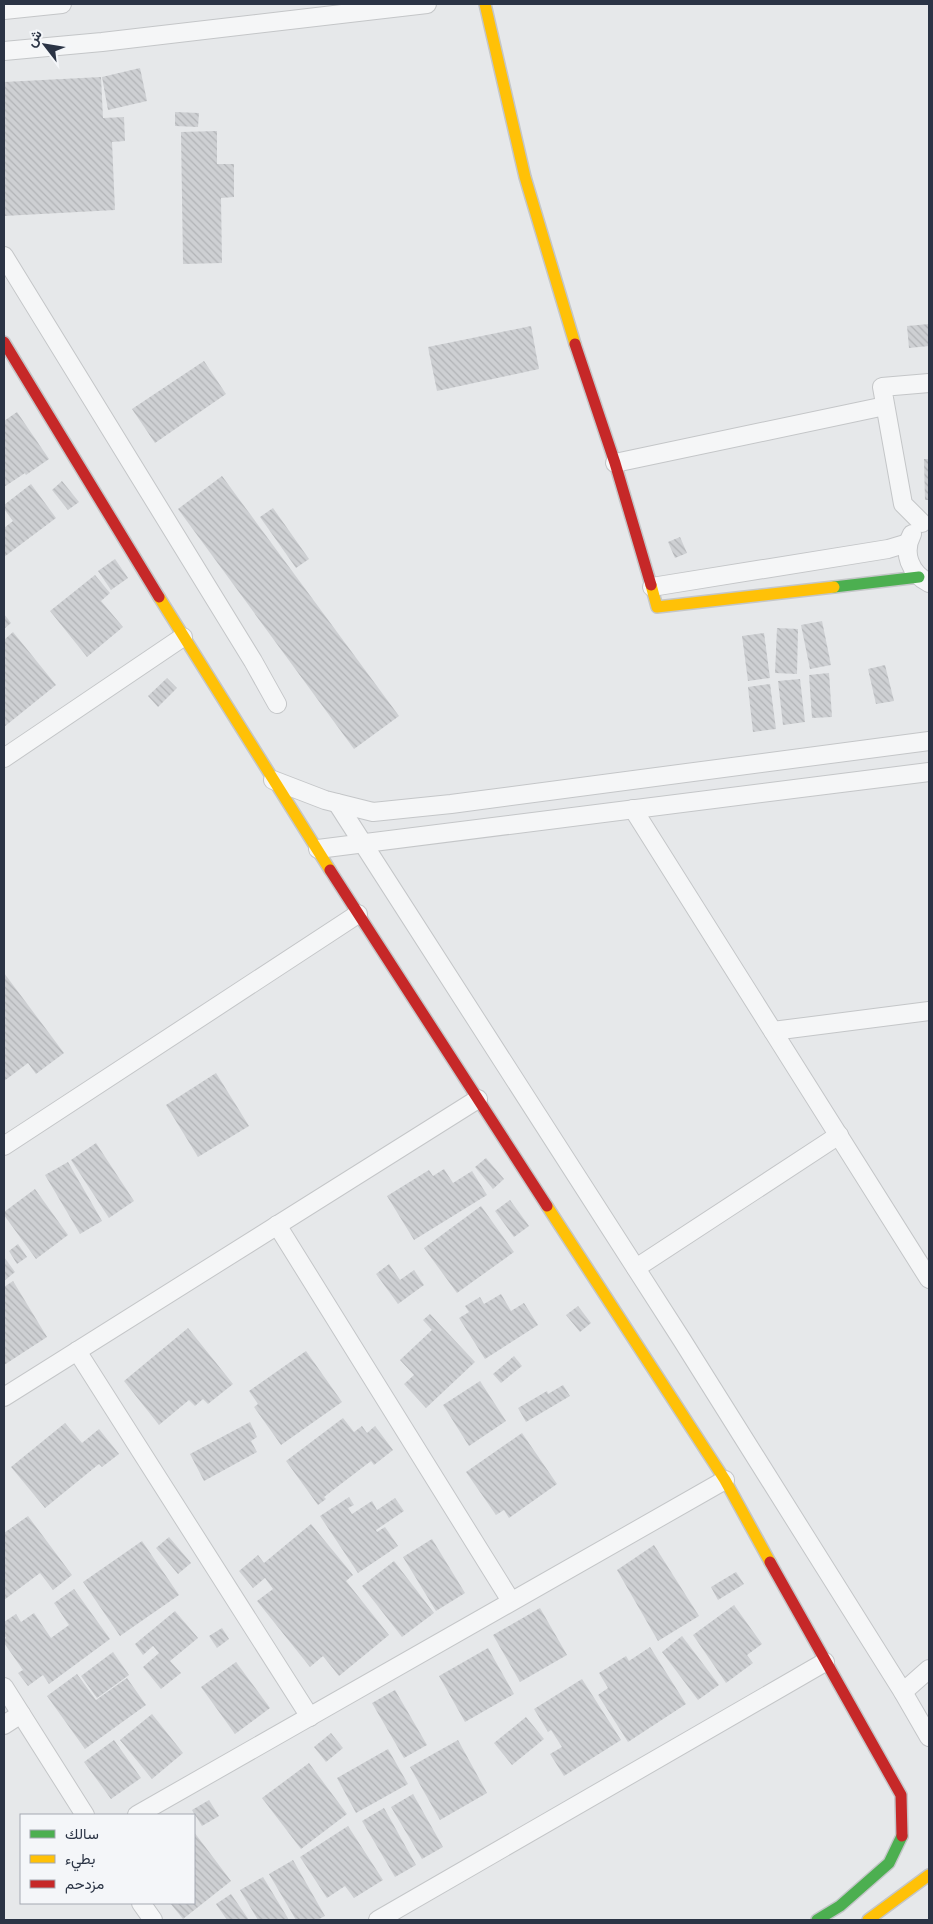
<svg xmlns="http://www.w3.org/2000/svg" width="933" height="1924" font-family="Raleway,Vazirmatn,sans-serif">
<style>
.building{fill:url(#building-back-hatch)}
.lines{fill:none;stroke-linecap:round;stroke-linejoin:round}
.street-casing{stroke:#c4c6c8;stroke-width:20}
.fast-casing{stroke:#c4c6c8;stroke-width:14}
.slow-casing{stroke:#c4c6c8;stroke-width:14}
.jam-casing{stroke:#c4c6c8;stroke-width:14}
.street{stroke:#f5f6f7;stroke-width:18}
.fast{stroke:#4caf50;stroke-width:11}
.slow{stroke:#ffc107;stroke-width:11}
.jam{stroke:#c62828;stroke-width:11}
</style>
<defs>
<pattern id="building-back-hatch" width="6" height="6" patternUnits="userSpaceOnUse" patternTransform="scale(1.25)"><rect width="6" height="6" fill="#ced0d3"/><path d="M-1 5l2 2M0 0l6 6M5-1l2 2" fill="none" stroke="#b1b3b6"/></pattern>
</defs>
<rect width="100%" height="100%" fill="#e6e8ea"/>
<g class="building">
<path d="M140,68L147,101L108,110L102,77Z"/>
<path d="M101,77L103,118L124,117L125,141L112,142L115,210L4,216V82Z"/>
<path d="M175,112L199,113L198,127L175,126Z"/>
<path d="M217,131V164H234V197L221,198L222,263L183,264L181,132Z"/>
<path d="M929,324V346L909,348L907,326Z"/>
<path d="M531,326L539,369L437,391L428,347Z"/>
<path d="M204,361L226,394L155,443L132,409Z"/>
<path d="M17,412L49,459L26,475L25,473L4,487V421Z"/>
<path d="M924,459H929V500H925Z"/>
<path d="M222,476L399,716L354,749L178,509Z"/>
<path d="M62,481L79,502L68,510L52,490Z"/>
<path d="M31,484L56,518L4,557V528L13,521L4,509V505Z"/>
<path d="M273,508L309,559L296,568L260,517Z"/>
<path d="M680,537L687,553L675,558L668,542Z"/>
<path d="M115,559L128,578L111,590L98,571Z"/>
<path d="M95,575L110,593L101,601L123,627L87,657L50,611Z"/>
<path d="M4,614L11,623L4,629Z"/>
<path d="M822,621L831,665L810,669L801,625Z"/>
<path d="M777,628L798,629L797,674L775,673Z"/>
<path d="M13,632L56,685L4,727V640Z"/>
<path d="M764,633L770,678L748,681L742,636Z"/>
<path d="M885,665L894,701L876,704L868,669Z"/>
<path d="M829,673L832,717L812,718L809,675Z"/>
<path d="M167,678L177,688L158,707L148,696Z"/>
<path d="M800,679L805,722L783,725L778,681Z"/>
<path d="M770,684L776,729L753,732L748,687Z"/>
<path d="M4,973L64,1053L36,1074L28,1063L4,1081Z"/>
<path d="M216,1073L249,1126L198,1157L166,1105Z"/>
<path d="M96,1143L134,1201L109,1218L71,1160Z"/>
<path d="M486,1158L504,1179L493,1189L475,1167Z"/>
<path d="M68,1162L102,1221L80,1234L45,1175Z"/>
<path d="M444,1169L453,1183L472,1171L487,1195L414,1240L387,1196L429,1170L433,1176Z"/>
<path d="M35,1189L68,1235L36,1259L4,1215V1212Z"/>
<path d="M510,1200L529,1226L514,1237L495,1211Z"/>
<path d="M481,1206L514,1252L457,1293L424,1248Z"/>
<path d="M18,1244L27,1257L17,1264L9,1251Z"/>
<path d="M4,1257L15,1272L4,1281Z"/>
<path d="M389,1264L400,1280L414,1270L424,1285L398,1304L376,1274Z"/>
<path d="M13,1281L47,1337L4,1365V1287Z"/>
<path d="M501,1294L511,1311L524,1303L538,1325L485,1359L459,1318L469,1312L465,1306L480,1297L484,1304Z"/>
<path d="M578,1306L591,1323L580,1332L566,1315Z"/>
<path d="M430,1314L475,1362L426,1408L404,1384L414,1375L400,1360L432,1330L423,1320Z"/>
<path d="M188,1328L233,1384L208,1404L203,1399L195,1406L189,1400L159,1425L124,1381Z"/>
<path d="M306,1351L342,1402L281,1445L254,1407L258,1404L249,1391Z"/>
<path d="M514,1356L522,1366L501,1383L493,1374Z"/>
<path d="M480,1381L506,1421L469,1446L443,1405Z"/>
<path d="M563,1385L570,1396L526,1422L518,1408L547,1391L548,1394Z"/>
<path d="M343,1418L354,1432L362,1426L367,1433L375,1426L393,1450L374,1465L371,1461L324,1497L326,1499L318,1505L286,1461Z"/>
<path d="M250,1422L257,1437L251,1441L257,1452L204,1481L190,1454Z"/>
<path d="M65,1423L82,1443L99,1429L119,1454L102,1467L99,1464L45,1508L11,1467Z"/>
<path d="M522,1433L557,1484L509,1518L504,1510L496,1515L466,1472Z"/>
<path d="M349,1497L354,1505L348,1508L352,1514L372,1501L377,1510L395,1498L404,1511L376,1530L377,1532L385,1527L398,1546L358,1573L320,1516Z"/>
<path d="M28,1516L72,1575L53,1590L40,1573L4,1600V1533Z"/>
<path d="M311,1524L353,1575L346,1581L389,1635L339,1676L323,1656L310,1667L257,1601L273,1589L265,1578L253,1588L239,1571L258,1555L264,1563Z"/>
<path d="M169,1537L191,1563L178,1574L156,1548Z"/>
<path d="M432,1539L465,1593L436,1611L403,1557Z"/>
<path d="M142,1541L179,1595L120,1636L83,1582Z"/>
<path d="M654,1545L699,1616L658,1641L617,1570Z"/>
<path d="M394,1561L434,1613L402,1637L362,1586Z"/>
<path d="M736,1572L744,1584L718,1600L711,1587Z"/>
<path d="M74,1589L110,1639L49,1684L43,1675L28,1686L18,1673L23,1670L4,1643V1639L6,1638L4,1635V1622L16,1614L21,1622L34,1613L51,1638L69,1625L54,1603Z"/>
<path d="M734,1605L762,1644L747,1655L753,1663L726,1683L693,1635Z"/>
<path d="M540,1608L567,1655L520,1682L493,1635Z"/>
<path d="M175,1611L198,1638L170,1661L181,1673L161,1689L143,1667L159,1653L153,1646L143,1655L135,1644Z"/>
<path d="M222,1628L229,1639L217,1648L209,1636Z"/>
<path d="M682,1636L719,1685L698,1700L662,1652Z"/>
<path d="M650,1647L686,1704L628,1742L598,1695L608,1688L599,1673L626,1656L629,1661Z"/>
<path d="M488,1648L514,1694L465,1722L439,1676Z"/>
<path d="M113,1652L129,1675L97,1698L81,1676Z"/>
<path d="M236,1662L270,1708L235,1734L201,1687Z"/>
<path d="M77,1674L96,1700L127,1678L146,1705L85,1749L47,1696Z"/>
<path d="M582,1679L621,1740L564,1776L550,1754L562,1747L551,1730L548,1732L534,1709Z"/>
<path d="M395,1690L427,1745L404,1758L372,1703Z"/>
<path d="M152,1714L183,1753L152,1779L120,1740Z"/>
<path d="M526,1717L544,1739L512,1765L494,1743Z"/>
<path d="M331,1733L343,1748L326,1762L314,1747Z"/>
<path d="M114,1740L141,1778L111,1799L84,1762Z"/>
<path d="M458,1740L487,1793L440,1820L410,1767Z"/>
<path d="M388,1749L408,1784L356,1813L337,1778Z"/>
<path d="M309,1763L347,1814L301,1849L262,1798Z"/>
<path d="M413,1794L443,1847L422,1859L391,1807Z"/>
<path d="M209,1800L219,1816L202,1826L192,1810Z"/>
<path d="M384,1808L416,1865L395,1877L362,1821Z"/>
<path d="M348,1826L383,1880L354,1898L345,1886L327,1898L300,1857Z"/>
<path d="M194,1832L231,1881L183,1919L170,1903H194Z"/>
<path d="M293,1860L325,1916L317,1920H296L269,1874Z"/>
<path d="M263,1877L289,1920H258L240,1890Z"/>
<path d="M231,1894L249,1920H227L216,1904Z"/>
</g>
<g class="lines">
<defs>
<g id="street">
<path d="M4,10L62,4"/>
<path d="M4,51L102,42L427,4"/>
<path d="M4,256L253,661L277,704"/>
<path d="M615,463L885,406"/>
<path d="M922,523L903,504L882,387L929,383"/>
<path d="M912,534C902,553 910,573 929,583"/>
<path d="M652,587L888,549L908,543"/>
<path d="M4,758L183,637"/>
<path d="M273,780L325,800L373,812L451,804L929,741"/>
<path d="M337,803L682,1340L903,1692L929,1737"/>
<path d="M633,809L929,1279"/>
<path d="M318,849L929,772"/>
<path d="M773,1031L929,1011"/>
<path d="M4,1146L358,914"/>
<path d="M277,1225L511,1601"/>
<path d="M636,1268L839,1135"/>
<path d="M77,1351L310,1717"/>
<path d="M4,1397L478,1099"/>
<path d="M4,1687L85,1815"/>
<path d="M903,1692L929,1669"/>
<path d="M4,1725L21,1714"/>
<path d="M137,1815L725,1480"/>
<path d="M141,1903L153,1920"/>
<path d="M378,1920L825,1662"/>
</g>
<g id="fast">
<path d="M834,587L919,577"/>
<path d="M817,1920L840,1906L889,1863L902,1836"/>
</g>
<g id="slow">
<path d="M485,4L525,177L575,344"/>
<path d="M651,585L657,607L834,587"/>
<path d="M159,597L330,870"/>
<path d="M547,1206L725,1480L770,1562"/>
<path d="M868,1920L929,1875"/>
</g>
<g id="jam">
<path d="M4,342L159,597"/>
<path d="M575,344L615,463L651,585"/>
<path d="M330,870L547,1206"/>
<path d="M770,1562L901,1795L902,1836"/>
</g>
</defs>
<use href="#street" class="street-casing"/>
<use href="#fast" class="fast-casing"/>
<use href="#slow" class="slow-casing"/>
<use href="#jam" class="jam-casing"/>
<use href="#street" class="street"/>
<use href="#fast" class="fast"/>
<use href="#slow" class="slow"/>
<use href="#jam" class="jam"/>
</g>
<rect width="933" height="1924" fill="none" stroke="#2b3445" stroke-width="10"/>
<rect x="20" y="1814" width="175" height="90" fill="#f4f6f9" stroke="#a4a8b1"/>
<rect x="30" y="1830" width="25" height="8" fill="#4caf50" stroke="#a4a8b1"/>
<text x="65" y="1839" font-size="15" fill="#2b3445">سالك</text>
<rect x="30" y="1855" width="25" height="8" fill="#ffc107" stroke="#a4a8b1"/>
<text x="65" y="1864" font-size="15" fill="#2b3445">بطيء</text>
<rect x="30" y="1880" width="25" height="8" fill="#c62828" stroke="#a4a8b1"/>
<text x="65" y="1889" font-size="15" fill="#2b3445">مزدحم</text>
<g transform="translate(45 45) rotate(301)" stroke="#f4f6f9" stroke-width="4" paint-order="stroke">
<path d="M0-4L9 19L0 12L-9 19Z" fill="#2b3445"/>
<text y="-8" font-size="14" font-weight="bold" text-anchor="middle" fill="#2b3445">ش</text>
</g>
</svg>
